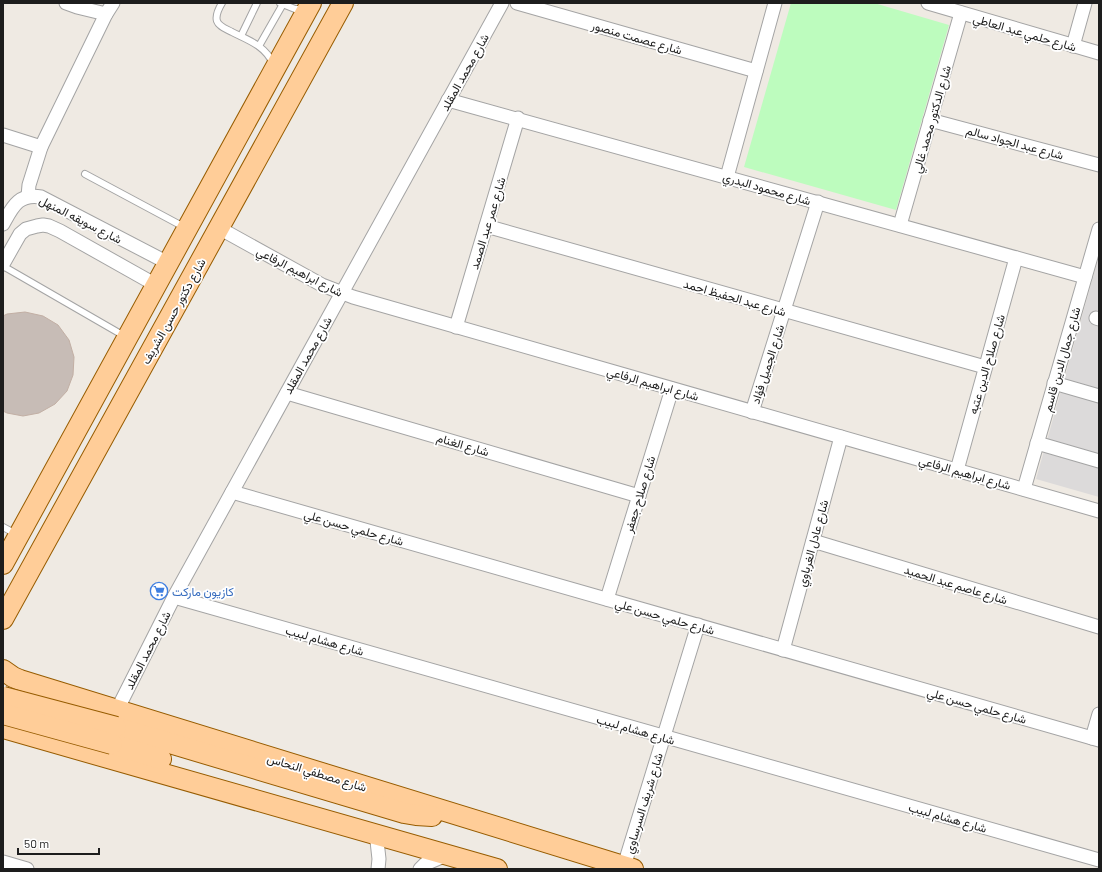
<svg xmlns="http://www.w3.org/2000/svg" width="1102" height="872" font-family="Barlow,Vazirmatn,sans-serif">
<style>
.residential{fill:#dcdada}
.park{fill:#bdfcbe}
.building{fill:#c7bcb6;stroke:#c2afa4}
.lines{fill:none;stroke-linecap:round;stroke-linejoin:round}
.service-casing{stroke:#a4a4a4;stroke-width:8}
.minor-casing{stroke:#a4a4a4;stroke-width:15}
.primary-casing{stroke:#975c00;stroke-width:22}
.service{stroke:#fff;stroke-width:6}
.minor{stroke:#fff;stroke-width:13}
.primary{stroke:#ffcd98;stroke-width:20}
.primary-bridge-casing{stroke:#975c00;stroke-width:22;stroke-linecap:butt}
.primary-bridge{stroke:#ffcd98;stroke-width:20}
.labels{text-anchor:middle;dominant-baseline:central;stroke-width:3.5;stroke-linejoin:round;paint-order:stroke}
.street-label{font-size:12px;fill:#1d1d1d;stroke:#fff}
.shop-label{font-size:12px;fill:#366cbe;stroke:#fff;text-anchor:start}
</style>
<rect width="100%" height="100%" fill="#efeae3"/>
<path class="residential" d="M1099,256V497L1036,479Z"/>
<path class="park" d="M791,3H874L949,25L896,210L744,167Z"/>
<path class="building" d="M25,312L43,316L58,325L69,340L74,357L73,375L67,391L55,404L39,413L23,416L7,413L3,411V316L7,314Z"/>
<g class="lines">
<defs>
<g id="service">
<path d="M222,3C219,8 215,15 217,21C219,27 227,29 232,32C248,40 266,46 273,64"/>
<path d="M280,3L295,9H304"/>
<path d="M241,36L257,3"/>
<path d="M259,46L283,4"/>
<path d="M85,174L184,227"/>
<path d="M3,266L126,337"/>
<path d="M3,527L16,534"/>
</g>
<g id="minor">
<path d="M66,3L77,7L106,14"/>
<path d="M517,3L756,71"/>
<path d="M928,3L1099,53"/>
<path d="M1073,46L1085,3"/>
<path d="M448,100L1085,277"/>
<path d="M930,120L1099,165"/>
<path d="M3,135L41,147"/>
<path d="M727,177L775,3"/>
<path d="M28,196L29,185L41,147L106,14L113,3"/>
<path d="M3,224C12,208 18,193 41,197L168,263"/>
<path d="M900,225L961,13"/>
<path d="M486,226L985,367"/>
<path d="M219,228L322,285L353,297L1099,511"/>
<path d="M3,264L20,234L26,229L37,226L43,225L49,226L60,231L156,285"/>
<path d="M1096,318L1099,319"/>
<path d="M456,327L518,118"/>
<path d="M1054,383L1099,396"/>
<path d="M287,393L639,496"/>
<path d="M752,412L818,202"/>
<path d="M1037,443L1099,461"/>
<path d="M957,470L1016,258"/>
<path d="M1024,489L1099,229"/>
<path d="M232,492L1099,740"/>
<path d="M813,541L1099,627"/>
<path d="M174,597L1099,860"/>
<path d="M607,599L672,389"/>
<path d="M783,650L841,437"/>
<path d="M117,710L174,597L502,3"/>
<path d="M1092,738L1099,714"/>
<path d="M371,833L377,841L379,859L378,869"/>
<path d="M3,862L27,869"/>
<path d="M624,866L698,625"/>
<path d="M420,869L425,864L446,855"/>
</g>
<g id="primary">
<path d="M3,564L311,3"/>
<path d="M3,619L343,3"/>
<path d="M3,670L13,677L20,680L633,869"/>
<path d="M116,727L404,813L416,815L432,816"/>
<path d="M3,728L497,869"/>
<path d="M112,744L161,759"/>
</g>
</defs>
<use href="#service" class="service-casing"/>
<use href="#minor" class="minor-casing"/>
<use href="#primary" class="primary-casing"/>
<use href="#service" class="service"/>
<use href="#minor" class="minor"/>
<use href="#primary" class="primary"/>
<defs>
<g id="primary-bridge">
<path d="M3,697L116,727"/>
<path d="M3,714L112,744"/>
</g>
</defs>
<use href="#primary-bridge" class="primary-bridge-casing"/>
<use href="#primary-bridge" class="primary-bridge"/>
</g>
<defs>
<symbol id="supermarket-ring" viewBox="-11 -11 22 22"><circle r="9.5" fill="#fff" stroke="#3f7fe0" stroke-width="1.5"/><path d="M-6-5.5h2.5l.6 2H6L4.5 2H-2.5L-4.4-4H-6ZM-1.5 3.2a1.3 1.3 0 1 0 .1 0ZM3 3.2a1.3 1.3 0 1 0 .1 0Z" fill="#3f7fe0"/></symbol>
</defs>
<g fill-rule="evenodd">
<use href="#supermarket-ring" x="149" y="581" width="20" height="20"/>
</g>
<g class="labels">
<g class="street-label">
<text transform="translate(1025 32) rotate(16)">شارع حلمي عبد العاطي</text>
<text transform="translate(637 37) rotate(16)">شارع عصمت منصور</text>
<text transform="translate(464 72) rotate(-61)">شارع محمد المقلد</text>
<text transform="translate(931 119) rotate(-74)">شارع الدكتور محمد غالي</text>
<text transform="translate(1015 142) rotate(15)">شارع عبد الجواد سالم</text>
<text transform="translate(767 188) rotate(16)">شارع محمود البدري</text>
<text transform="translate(81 219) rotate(27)">شارع سويقه المنهل</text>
<text transform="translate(487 223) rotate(-73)">شارع عمر عبد الصمد</text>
<text transform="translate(300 271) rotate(27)">شارع ابراهيم الرفاعي</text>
<text transform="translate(735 297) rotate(16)">شارع عبد الحفيظ احمد</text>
<text transform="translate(173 311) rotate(-61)">شارع دكتور حسن الشريف</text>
<text transform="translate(307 355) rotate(-61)">شارع محمد المقلد</text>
<text transform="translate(1061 359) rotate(-74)">شارع جمال الدين قاسم</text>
<text transform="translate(767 364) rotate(-72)">شارع الجميل فؤاد</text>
<text transform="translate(986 364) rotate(-74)">شارع صلاح الدين عتبه</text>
<text transform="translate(653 383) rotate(16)">شارع ابراهيم الرفاعي</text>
<text transform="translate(463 444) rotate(16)">شارع الغنام</text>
<text transform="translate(965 472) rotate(16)">شارع ابراهيم الرفاعي</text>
<text transform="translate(639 494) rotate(-73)">شارع صلاح جعفر</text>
<text transform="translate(354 527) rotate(16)">شارع حلمي حسن علي</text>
<text transform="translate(812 543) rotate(-75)">شارع عادل الغرباوي</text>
<text transform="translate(956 584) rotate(17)">شارع عاصم عبد الحميد</text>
<text transform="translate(665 616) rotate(16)">شارع حلمي حسن علي</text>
<text transform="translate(325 640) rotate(16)">شارع هشام لبيب</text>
<text transform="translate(147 650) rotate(-63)">شارع محمد المقلد</text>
<text transform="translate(977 705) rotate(16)">شارع حلمي حسن علي</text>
<text transform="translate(636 729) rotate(16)">شارع هشام لبيب</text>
<text transform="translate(317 772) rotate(17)">شارع مصطفي النحاس</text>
<text transform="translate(643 803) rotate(-73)">شارع شريف السرساوي</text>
<text transform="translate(948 817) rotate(16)">شارع هشام لبيب</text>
</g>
<g class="shop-label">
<text x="172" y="591">كازيون ماركت</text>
</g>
</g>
<rect width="1102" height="872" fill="none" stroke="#1d1d1d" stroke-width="8"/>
<path d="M18 848v6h81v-6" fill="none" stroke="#1d1d1d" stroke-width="2"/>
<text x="24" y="848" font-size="12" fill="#1d1d1d" stroke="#ffffff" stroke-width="3" paint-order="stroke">50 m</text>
</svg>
